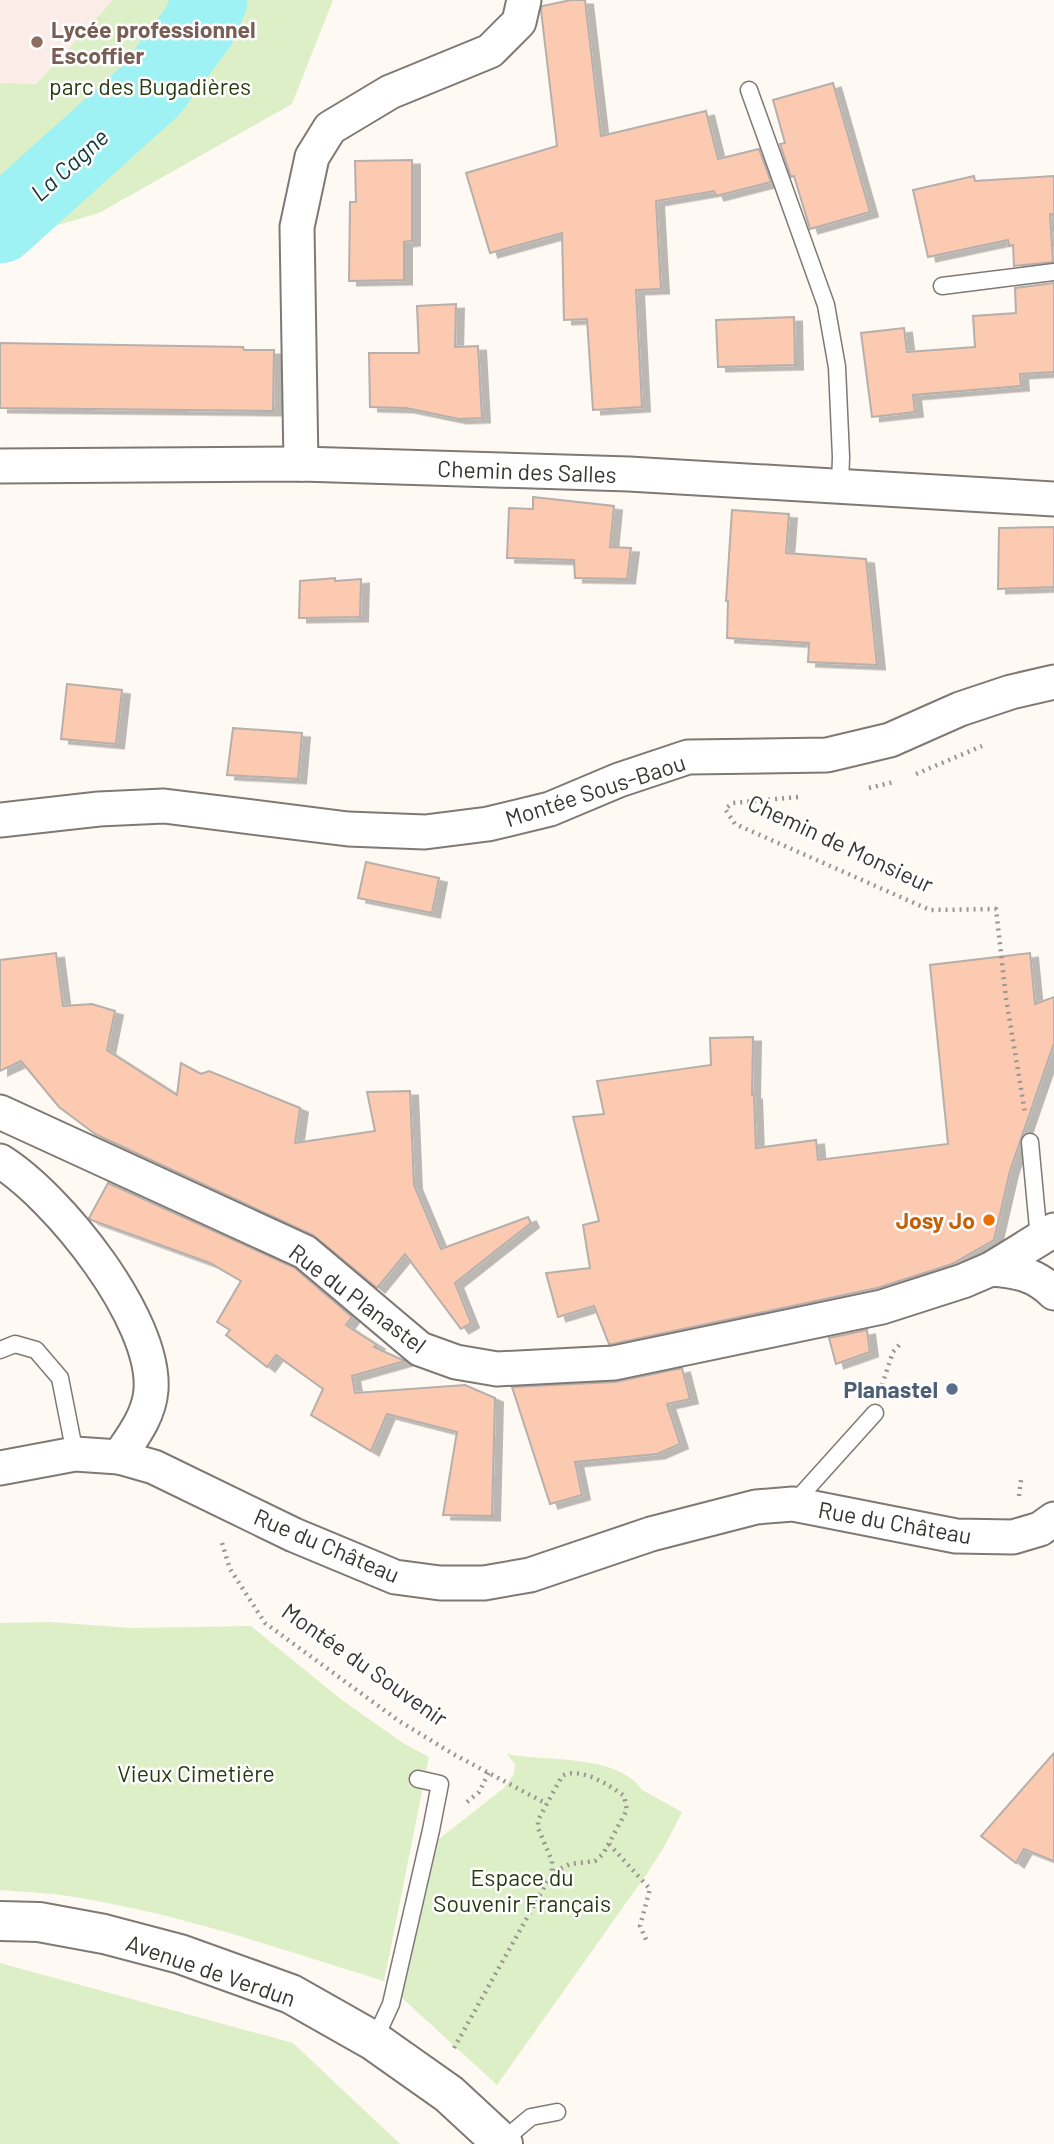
<svg xmlns="http://www.w3.org/2000/svg" width="1054" height="2144" font-family="Barlow,sans-serif">
<style>
.education{fill:#fcece8}
.green{fill:#ddefc7}
.lines{fill:none;stroke-linecap:round;stroke-linejoin:round}
.river{stroke:#9ef2f3;stroke-width:75}
.building{fill:#fbcab1;stroke:#b6afac;stroke-width:2;filter:url(#shadow)}
.lane-casing{stroke:#7f7975;stroke-width:19}
.street-casing{stroke:#7f7975;stroke-width:37}
.secondary-casing{stroke:#7f7975;stroke-width:42}
.path{stroke:#999692;stroke-width:4.5;stroke-dasharray:2 5;stroke-linecap:butt}
.lane{stroke:#fff;stroke-width:16}
.street{stroke:#fff;stroke-width:33}
.secondary{stroke:#fff;stroke-width:38}
.education-dot{fill:#8d6e63;stroke:#fff;stroke-width:2.5}
.food-dot{fill:#e8710a;stroke:#fff;stroke-width:2.5}
.service-dot{fill:#5c6f8a;stroke:#fff;stroke-width:2.5}
.labels{text-anchor:middle;dominant-baseline:central;stroke-width:5;stroke-linejoin:round;paint-order:stroke}
.education-label{font-size:23px;font-weight:bold;fill:#785e54;stroke:#fff;text-anchor:start}
.park-label{font-size:23px;fill:#2a3a10;stroke:#fff}
.street-label{font-size:23px;fill:#383634;stroke:#fff}
.food-label{font-size:23px;font-weight:bold;fill:#c56008;stroke:#fff;text-anchor:end}
.service-label{font-size:23px;font-weight:bold;fill:#4e5e75;stroke:#fff;text-anchor:end}
.water-label{font-size:24px;font-style:italic;fill:#0f3839;stroke:#fff}
</style>
<defs>
<filter id="shadow"><feDropShadow dx="8" dy="4.5" stdDeviation="0" flood-color="#0004"/></filter>
</defs>
<rect width="100%" height="100%" fill="#fff9f4"/>
<path class="education" d="M0,0H113L35,84L0,83Z"/>
<g class="green">
<path d="M113,0H333L292,104L99,213L0,242V83L36,84Z"/>
<path d="M51,1622L130,1628L251,1626L342,1700L403,1743L429,1757L384,1981C284,1950 183,1915 80,1898C54,1893 26,1892 0,1890V1623Z"/>
<path d="M507,1754C546,1762 617,1753 642,1790L682,1812L664,1847L648,1872L497,2085L402,1998L439,1839L505,1787L514,1774L515,1764Z"/>
<path d="M0,1963L293,2043L400,2144H0Z"/>
</g>
<g class="lines">
<path class="river" d="M0,226L151,90L199,26L210,0"/>
</g>
<g class="building">
<path d="M571,0H585L601,136L706,111L718,159L759,149L771,182L716,196L714,191L656,201L661,289L636,290L642,407L593,410L587,319L564,320L562,233L490,253L466,173L557,146L541,10L542,6Z"/>
<path d="M833,83L870,212L810,229L794,176L791,177L780,144L785,143L773,100Z"/>
<path d="M412,160V241L404,242V280L349,281L350,202H356L355,161Z"/>
<path d="M974,176L975,181L1054,176V214H1050L1053,262L1014,266L1013,245L1009,246L1008,240L928,257L913,190Z"/>
<path d="M1054,283V372L1020,374L1021,386L913,395L915,412L872,417L861,333L904,328L907,352L975,347L973,316L1016,313L1015,288Z"/>
<path d="M456,304L455,347L478,346L482,418L459,419L406,408L370,407L369,353H419L417,306Z"/>
<path d="M794,317L795,365L718,367L716,320Z"/>
<path d="M0,343L243,347L244,350H274L273,411L0,408Z"/>
<path d="M533,497L614,506L610,547L631,548L627,579L575,578L574,560L507,558L509,508L533,509Z"/>
<path d="M732,510L789,514L786,553L866,559L877,665L808,662L809,643L727,638L728,601H726Z"/>
<path d="M1054,527V587L998,589L999,528Z"/>
<path d="M335,578V581L361,579L360,617L299,618L300,581Z"/>
<path d="M67,684L122,690L116,744L61,739Z"/>
<path d="M233,728L302,733L298,779L227,775Z"/>
<path d="M366,862L439,878L432,913L358,898Z"/>
<path d="M56,953L63,1006L92,1004L115,1011L107,1050L177,1095L181,1063L201,1074L209,1071L300,1108L295,1143L375,1131L367,1092L410,1091L414,1185L441,1249L528,1217L531,1223L455,1283L471,1323L461,1329L405,1254L377,1288L313,1235L95,1134L59,1107L21,1061L0,1071V960Z"/>
<path d="M1030,953L1035,1004L1054,997V1043L1010,1171L994,1240L952,1264L877,1288L612,1344H609L594,1306L558,1317L546,1273L590,1268L583,1225L599,1221L573,1117L604,1114L597,1081L711,1065L710,1038L753,1037L752,1095H754L756,1148L816,1140L818,1160L948,1144L930,965Z"/>
<path d="M108,1183L295,1268L352,1317L346,1325L377,1345L374,1347L405,1361L352,1376L355,1393L465,1385L495,1398L492,1516L443,1515L457,1432L387,1414L371,1451L311,1415L323,1389L276,1355L267,1367L226,1335L230,1330L217,1322L241,1281L210,1263L91,1220L89,1218Z"/>
<path d="M867,1330L870,1352L836,1364L829,1338Z"/>
<path d="M682,1368L690,1399L667,1404L680,1444L657,1454L575,1462L582,1495L550,1504L512,1387L615,1382Z"/>
<path d="M1054,1753V1861L1024,1849L1016,1863L981,1836Z"/>
</g>
<g class="lines">
<defs>
<g id="lane">
<path d="M749,90L826,305L837,367L841,457L840,486"/>
<path d="M942,286L1054,272"/>
<path d="M1030,1142L1039,1239"/>
<path d="M0,1350L15,1344L36,1350L60,1378L75,1454"/>
<path d="M793,1504L875,1413"/>
<path d="M374,2041L391,2004L431,1830L440,1784L418,1779"/>
<path d="M501,2142L531,2117L557,2112"/>
</g>
<g id="street">
<path d="M301,464L297,227L312,157L330,128L390,92L490,51L519,22L524,0"/>
<path d="M0,466L301,464L629,474L1054,499"/>
<path d="M0,820L99,809L164,806L348,829L425,832L488,824L550,809L619,780L688,757L827,755L890,740L960,709L1011,692L1054,682"/>
<path d="M0,1112L305,1252L420,1349L456,1362L497,1369L614,1363L882,1307L963,1281L991,1269L1054,1230"/>
<path d="M0,1161C58,1197 156,1319 151,1390C149,1416 133,1436 119,1457"/>
<path d="M991,1269C1017,1271 1035,1274 1054,1293"/>
<path d="M0,1468L75,1454L119,1457L154,1467L294,1535L395,1577L440,1583H484L530,1575L651,1534L756,1507L793,1504L956,1536L1013,1537L1040,1529L1054,1519"/>
</g>
<path id="secondary" d="M0,1921L39,1922L104,1934L180,1954L291,1994L374,2041L449,2094L503,2144"/>
</defs>
<use href="#lane" class="lane-casing"/>
<use href="#street" class="street-casing"/>
<use href="#secondary" class="secondary-casing"/>
<g class="path">
<path d="M916,774L982,746"/>
<path d="M869,788L894,782"/>
<path d="M798,797L733,803L725,809L735,824L930,910L996,909L1006,998L1025,1113"/>
<path d="M882,1385L893,1352L901,1343"/>
<path d="M1019,1496L1021,1480"/>
<path d="M222,1543L230,1569L265,1623L399,1721L455,1755L547,1804"/>
<path d="M467,1802L479,1792L489,1772"/>
<path d="M609,1844L650,1889L640,1926L648,1944"/>
<path d="M454,2048L552,1873V1861L538,1828V1820L562,1776C579,1766 610,1785 624,1796L627,1810L603,1854L595,1861L570,1864L552,1873"/>
</g>
<use href="#lane" class="lane"/>
<use href="#street" class="street"/>
<use href="#secondary" class="secondary"/>
</g>
<circle class="education-dot" cx="37" cy="42" r="7"/>
<circle class="food-dot" cx="989" cy="1220" r="7"/>
<circle class="service-dot" cx="952" cy="1389" r="7"/>
<g class="labels">
<g class="education-label">
<text x="51" y="29">Lycée professionnel<tspan x="51" dy="26">Escoffier</tspan></text>
</g>
<g class="park-label">
<text x="150" y="86">parc des Bugadières</text>
<text x="196" y="1773">Vieux Cimetière</text>
<text x="522" y="1877">Espace du<tspan x="522" dy="26">Souvenir Français</tspan></text>
</g>
<g class="street-label">
<text transform="translate(527 471) rotate(2)">Chemin des Salles</text>
<text transform="translate(595 790) rotate(-18)">Montée Sous-Baou</text>
<text transform="translate(841 843) rotate(25)">Chemin de Monsieur</text>
<text transform="translate(358 1298) rotate(37)">Rue du Planastel</text>
<text transform="translate(895 1522) rotate(10)">Rue du Château</text>
<text transform="translate(327 1545) rotate(23)">Rue du Château</text>
<text transform="translate(365 1664) rotate(35)">Montée du Souvenir</text>
<text transform="translate(211 1970) rotate(19)">Avenue de Verdun</text>
</g>
<g class="food-label">
<text x="975" y="1220">Josy Jo</text>
</g>
<g class="service-label">
<text x="938" y="1389">Planastel</text>
</g>
<g class="water-label">
<text transform="translate(69 164) rotate(-42)">La Cagne</text>
</g>
</g>
</svg>
